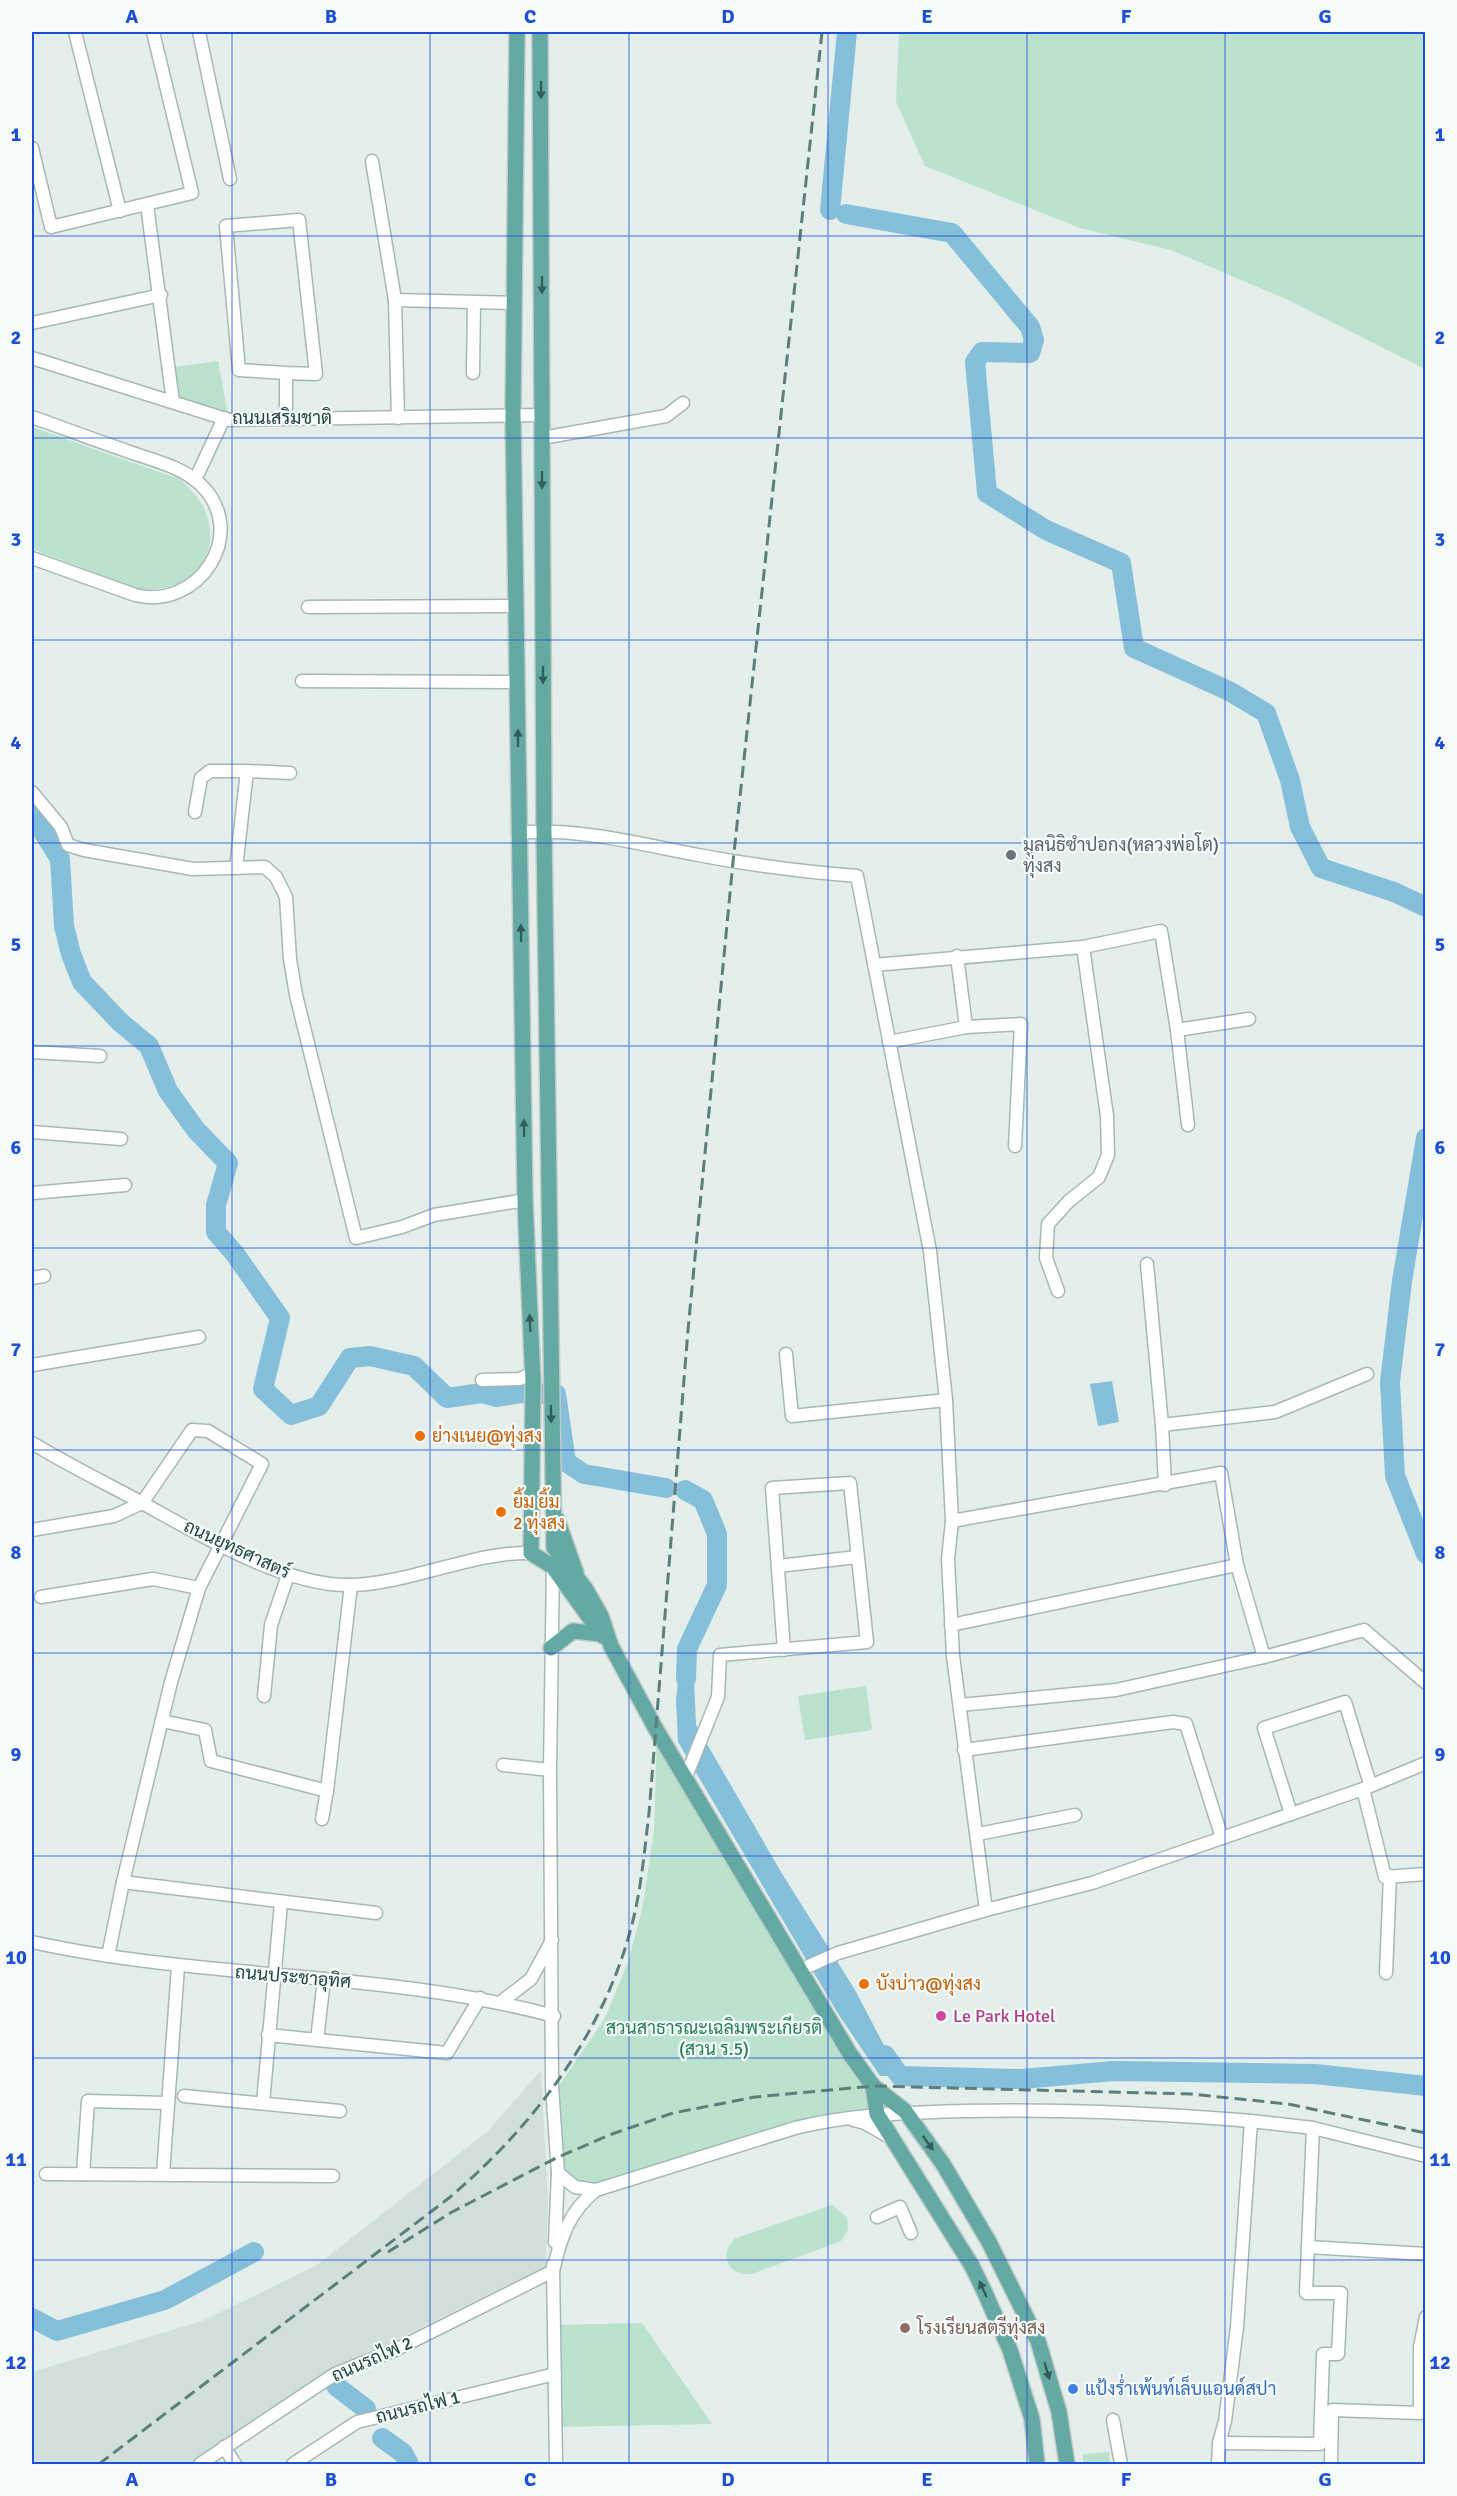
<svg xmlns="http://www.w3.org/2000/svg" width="1457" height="2496" font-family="Signika,Sarabun,sans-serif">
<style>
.built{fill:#d2e0dc}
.green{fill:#bbe2cc}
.water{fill:#86bfda}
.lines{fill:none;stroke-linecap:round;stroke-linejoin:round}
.river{stroke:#86bfda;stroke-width:20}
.minor-casing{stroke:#a6b8b5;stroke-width:15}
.major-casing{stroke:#c1cbca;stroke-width:18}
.minor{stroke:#fff;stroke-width:12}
.major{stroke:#64aaa3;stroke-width:15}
.rail{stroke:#5c7f7b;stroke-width:3;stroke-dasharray:12 6;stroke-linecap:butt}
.oneway{fill:#325e59}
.grid{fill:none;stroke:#1d4ed8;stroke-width:1.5;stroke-opacity:0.55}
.worship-dot{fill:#6b7280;stroke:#f5fbf9;stroke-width:2}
.food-dot{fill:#e8710a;stroke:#f5fbf9;stroke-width:2}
.hotel-dot{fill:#d1479c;stroke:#f5fbf9;stroke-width:2}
.education-dot{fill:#8d6e63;stroke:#f5fbf9;stroke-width:2}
.shop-dot{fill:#3f7fe0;stroke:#f5fbf9;stroke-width:2}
.labels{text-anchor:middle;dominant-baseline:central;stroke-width:4.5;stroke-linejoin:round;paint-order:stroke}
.street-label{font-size:18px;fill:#214440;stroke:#f5fbf9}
.worship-label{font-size:18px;fill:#5b616d;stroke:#f5fbf9;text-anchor:start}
.food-label{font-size:18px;fill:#c56008;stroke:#f5fbf9;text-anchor:start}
.hotel-label{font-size:18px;fill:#b23c85;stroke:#f5fbf9;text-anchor:start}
.park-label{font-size:18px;fill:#268057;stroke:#f5fbf9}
.education-label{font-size:18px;fill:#785e54;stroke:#f5fbf9;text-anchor:start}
.shop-label{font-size:18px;fill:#366cbe;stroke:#f5fbf9;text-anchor:start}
.neatline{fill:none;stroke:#1d4ed8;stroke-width:2}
.grid-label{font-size:20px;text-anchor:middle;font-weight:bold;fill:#1d4ed8}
</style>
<rect width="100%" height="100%" fill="#e4efec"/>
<path class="built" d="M541,2070L548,2198L546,2266L386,2345L189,2464H32V2372L202,2321L317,2265L488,2131Z"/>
<g class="green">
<path d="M899,32H1425V369L1288,300L1171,250L1080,228L925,166L896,102Z"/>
<path d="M218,361L229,420L173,402L167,368Z"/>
<path d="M32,427L179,479C236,523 211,596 138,589L32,549Z"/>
<path d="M866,1686L872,1730L805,1740L798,1696Z"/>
<path d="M657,1731L873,2086L877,2114L827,2120L596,2190L558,2173L553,2095L605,2018L628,1962L642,1910L654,1831Z"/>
<path d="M832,2205L847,2217L848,2230L841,2241L752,2274C728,2278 717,2253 736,2238Z"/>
<path d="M642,2323L712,2424L556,2427L554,2325Z"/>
<path d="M1109,2452L1110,2464H1083V2454Z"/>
</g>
<g class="water">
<path d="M1112,1381L1119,1422L1098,1426L1090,1384Z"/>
<path d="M681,1653L693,1654L696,1725L781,1872L855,1990L900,2076H880L837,2012L678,1742L676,1700Z"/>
</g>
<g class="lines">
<g class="river">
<path d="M830,210L847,32"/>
<path d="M846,214L952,233L1030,327L1034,340L1030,353L982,352L975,362L987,493L1046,530L1121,563L1134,648L1229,691L1266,713L1290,780L1300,827L1321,868L1394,892L1426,907"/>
<path d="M32,814L60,859L64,926L71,954L82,982L120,1022L149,1046L168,1091L196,1130L228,1163L216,1205V1232L235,1254L280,1318L263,1389L291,1415L319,1406L350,1358L370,1356L414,1366L447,1398L482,1393L497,1397L522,1393L556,1394L566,1462L584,1474L666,1488"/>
<path d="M1426,1138L1402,1281L1390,1382L1395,1476L1426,1554"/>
<path d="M685,1490L703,1500L717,1534V1585L687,1649L686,1679"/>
<path d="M885,2055L900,2076L1022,2079L1114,2071L1315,2074L1426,2086"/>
<path d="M32,2318L57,2331L165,2300L254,2252"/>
<path d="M336,2386L366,2409"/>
<path d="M382,2438L403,2453L409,2464"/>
</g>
<defs>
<g id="minor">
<path d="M75,32L120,211"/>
<path d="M199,32L230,179"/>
<path d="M32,148L51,227L192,193L153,32"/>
<path d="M372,161L395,300L515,303"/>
<path d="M147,205L173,402"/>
<path d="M395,300L398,418"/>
<path d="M32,323L161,295"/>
<path d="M32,358L229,420L542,415"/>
<path d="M286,373L316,374L299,220L226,226L239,370L286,373V419"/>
<path d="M473,373L474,302"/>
<path d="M32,417C63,428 95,440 127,451C151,460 182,466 201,485C250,533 199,611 135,595L32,558"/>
<path d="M542,438L666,416L683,403"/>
<path d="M195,480L224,418"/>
<path d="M308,607L517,606"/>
<path d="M302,681L518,682"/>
<path d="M32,792L61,827L68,845L84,850L193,869L265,867L276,877L286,897L290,959L296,995L356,1238L402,1227L434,1215L525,1200"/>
<path d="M195,812L201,778L210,771H247"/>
<path d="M518,833C577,827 640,844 698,855C751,865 803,872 857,876L930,1251L946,1400L952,1521L948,1559L953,1656L986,1910"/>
<path d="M236,868L247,771L290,773"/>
<path d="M957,956L966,1027"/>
<path d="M874,965L1083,947L1161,931L1177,1030L1188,1125"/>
<path d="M1177,1030L1249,1019"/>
<path d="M889,1042L966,1027L1021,1024L1015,1146"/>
<path d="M32,1052L100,1056"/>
<path d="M32,1132L121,1139"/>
<path d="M32,1193L125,1185"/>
<path d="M1147,1264L1162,1425L1165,1485"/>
<path d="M32,1278L44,1276"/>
<path d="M1058,1291L1046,1258L1048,1224L1069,1201L1099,1177L1108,1155L1107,1116L1083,947"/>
<path d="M786,1354L792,1416L946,1400"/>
<path d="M32,1365L199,1337"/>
<path d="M482,1380L520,1379L532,1373"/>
<path d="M1162,1425L1275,1412L1367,1374"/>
<path d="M32,1443C65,1463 101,1481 135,1499C194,1531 285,1588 353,1585C411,1583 476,1551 531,1553"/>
<path d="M952,1521L1221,1473L1237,1565L1264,1657"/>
<path d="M32,1530L114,1516L142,1503L192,1430L208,1431L262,1464L199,1588L171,1682L123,1882L108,1956"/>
<path d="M553,1564L550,1770L552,2087L558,2173L555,2242"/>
<path d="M778,1566L857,1557"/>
<path d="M41,1597L153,1579L199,1588"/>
<path d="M951,1625L1237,1565"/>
<path d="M264,1696L271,1625L288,1575"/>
<path d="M960,1705L1116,1690L1264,1657L1364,1630L1426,1683"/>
<path d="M162,1721L205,1730L211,1761L327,1791L351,1585"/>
<path d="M964,1750L1173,1722L1186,1724L1222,1838"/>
<path d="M503,1765L550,1770"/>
<path d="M685,1779L718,1697L720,1655L867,1642L850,1483L772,1488L784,1650"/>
<path d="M1363,1789L1385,1877L1426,1874"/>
<path d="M1291,1814L1264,1728L1345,1702L1370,1784"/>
<path d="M322,1819L327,1791"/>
<path d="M978,1834L1075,1815"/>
<path d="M123,1882L376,1913"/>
<path d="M32,1942C204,1980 383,1970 554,2016"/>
<path d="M800,1970L838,1953L986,1910L1092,1883L1363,1789L1426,1763"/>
<path d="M1386,1973L1390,1876"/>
<path d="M501,2002L531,1979L552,1940"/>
<path d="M268,2035L447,2053L480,1998"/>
<path d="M317,2040L324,1979"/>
<path d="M184,2096L340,2111"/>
<path d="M263,2103L281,1903"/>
<path d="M853,2120L865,2123L891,2138"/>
<path d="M558,2173L575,2187L596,2190"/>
<path d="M46,2174L333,2176"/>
<path d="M83,2174L88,2101L167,2103"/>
<path d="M163,2174L178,1967"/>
<path d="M877,2217L900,2207L911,2233"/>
<path d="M1308,2247L1426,2254"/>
<path d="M553,2265L556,2464"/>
<path d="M1113,2420L1121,2464"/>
<path d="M1219,2443L1320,2444L1323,2354H1338L1341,2293H1306L1313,2128"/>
<path d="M224,2447L235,2464"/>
<path d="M200,2464L335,2374L395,2350L553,2271C561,2236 569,2212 596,2190L795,2128C851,2114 905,2113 963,2111C1059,2109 1155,2113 1251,2121"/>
<path d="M293,2464L357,2422L555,2374"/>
<path d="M1218,2464L1219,2443L1225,2421L1237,2327L1251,2121L1313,2128L1426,2156"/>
<path d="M1331,2464L1332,2410L1420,2413V2347L1426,2317"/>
</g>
<g id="major">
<path d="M517,32L513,415L525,1200L533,1382L531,1553L553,1567L603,1636"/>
<path d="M540,32L544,830L554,1548L585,1588L601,1616L611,1646L657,1731L850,2054L873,2086L905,2111L943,2164L989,2242L1038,2341L1059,2412L1067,2464"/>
<path d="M557,1519L576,1573"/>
<path d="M551,1648L573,1631L601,1634"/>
<path d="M873,2086L877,2114L972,2266L985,2293L1010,2350L1032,2419L1037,2464"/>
</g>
</defs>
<use href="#minor" class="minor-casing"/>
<use href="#major" class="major-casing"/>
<use href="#minor" class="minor"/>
<use href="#major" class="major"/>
<g class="rail">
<path d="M388,2252L452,2212L556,2158L612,2134L673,2113L755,2097L873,2086L1191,2094L1288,2104L1426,2133"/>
<path d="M99,2464L449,2198C537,2123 609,2027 635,1912C642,1880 645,1846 649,1813L688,1330L733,862L822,32"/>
</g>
</g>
<defs><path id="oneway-solid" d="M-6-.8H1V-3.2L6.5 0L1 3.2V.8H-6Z" transform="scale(1.5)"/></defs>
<g class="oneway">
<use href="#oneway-solid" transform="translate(541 90) rotate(90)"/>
<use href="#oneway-solid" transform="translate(542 285) rotate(90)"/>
<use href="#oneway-solid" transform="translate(542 480) rotate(90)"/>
<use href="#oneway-solid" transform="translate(543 675) rotate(90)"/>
<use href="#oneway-solid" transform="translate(518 738) rotate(-90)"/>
<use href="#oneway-solid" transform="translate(521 933) rotate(-91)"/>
<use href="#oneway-solid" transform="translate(524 1128) rotate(-91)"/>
<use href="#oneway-solid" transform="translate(530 1323) rotate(-93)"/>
<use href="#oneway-solid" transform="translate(551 1414) rotate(89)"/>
<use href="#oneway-solid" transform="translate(928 2143) rotate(54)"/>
<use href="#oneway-solid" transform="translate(983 2289) rotate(-115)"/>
<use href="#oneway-solid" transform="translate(1047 2371) rotate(74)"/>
</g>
<path class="grid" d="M232,32V2464M430,32V2464M629,32V2464M828,32V2464M1027,32V2464M1225,32V2464M32,236H1426M32,438H1426M32,640H1426M32,843H1426M32,1046H1426M32,1248H1426M32,1450H1426M32,1653H1426M32,1856H1426M32,2058H1426M32,2260H1426"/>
<circle class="worship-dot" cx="1011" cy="855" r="6"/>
<g class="food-dot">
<circle cx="420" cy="1436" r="6"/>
<circle cx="501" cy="1512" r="6"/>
<circle cx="864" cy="1984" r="6"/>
</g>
<circle class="hotel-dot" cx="941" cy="2016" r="6"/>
<circle class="education-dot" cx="905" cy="2328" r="6"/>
<circle class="shop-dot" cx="1073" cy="2389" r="6"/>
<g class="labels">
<g class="street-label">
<text x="282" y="418">ถนนเสริมชาติ</text>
<text transform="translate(237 1549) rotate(25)">ถนนยุทธศาสตร์</text>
<text transform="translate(293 1977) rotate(5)">ถนนประชาอุทิศ</text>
<text transform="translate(372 2359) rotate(-24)">ถนนรถไฟ 2</text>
<text transform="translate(418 2407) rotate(-14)">ถนนรถไฟ 1</text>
</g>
<g class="worship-label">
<text x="1023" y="845">มูลนิธิซำปอกง(หลวงพ่อโต)<tspan x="1023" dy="21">ทุ่งสง</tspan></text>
</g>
<g class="food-label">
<text x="432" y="1436">ย่างเนย@ทุ่งสง</text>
<text x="513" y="1502">ยิ้ม ยิ้ม<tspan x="513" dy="21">2 ทุ่งสง</tspan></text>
<text x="876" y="1984">บังบ่าว@ทุ่งสง</text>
</g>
<g class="hotel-label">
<text x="953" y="2016">Le Park Hotel</text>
</g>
<g class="park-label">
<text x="714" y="2028">สวนสาธารณะเฉลิมพระเกียรติ<tspan x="714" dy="21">(สวน ร.5)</tspan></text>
</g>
<g class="education-label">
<text x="917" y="2328">โรงเรียนสตรีทุ่งสง</text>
</g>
<g class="shop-label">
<text x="1085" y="2389">แป้งร่ำเพ้นท์เล็บแอนด์สปา</text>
</g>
</g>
<rect width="1457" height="2496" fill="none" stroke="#f5fbf9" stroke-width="66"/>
<rect x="33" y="33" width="1391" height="2430" class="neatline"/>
<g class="grid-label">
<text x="132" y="23">A</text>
<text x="331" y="23">B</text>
<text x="530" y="23">C</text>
<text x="728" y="23">D</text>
<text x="927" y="23">E</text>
<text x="1126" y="23">F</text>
<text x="1325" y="23">G</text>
<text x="16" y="141">1</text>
<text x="1440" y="141">1</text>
<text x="16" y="344">2</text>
<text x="1440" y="344">2</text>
<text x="16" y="546">3</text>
<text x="1440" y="546">3</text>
<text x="16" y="749">4</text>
<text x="1440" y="749">4</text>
<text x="16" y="951">5</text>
<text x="1440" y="951">5</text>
<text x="16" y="1154">6</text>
<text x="1440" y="1154">6</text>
<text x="16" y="1356">7</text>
<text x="1440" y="1356">7</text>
<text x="16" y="1559">8</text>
<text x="1440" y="1559">8</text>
<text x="16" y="1761">9</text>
<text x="1440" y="1761">9</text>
<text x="16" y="1964">10</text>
<text x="1440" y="1964">10</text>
<text x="16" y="2166">11</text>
<text x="1440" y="2166">11</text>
<text x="16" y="2369">12</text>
<text x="1440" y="2369">12</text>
<text x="132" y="2486">A</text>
<text x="331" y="2486">B</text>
<text x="530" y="2486">C</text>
<text x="728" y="2486">D</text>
<text x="927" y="2486">E</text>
<text x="1126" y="2486">F</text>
<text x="1325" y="2486">G</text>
</g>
</svg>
